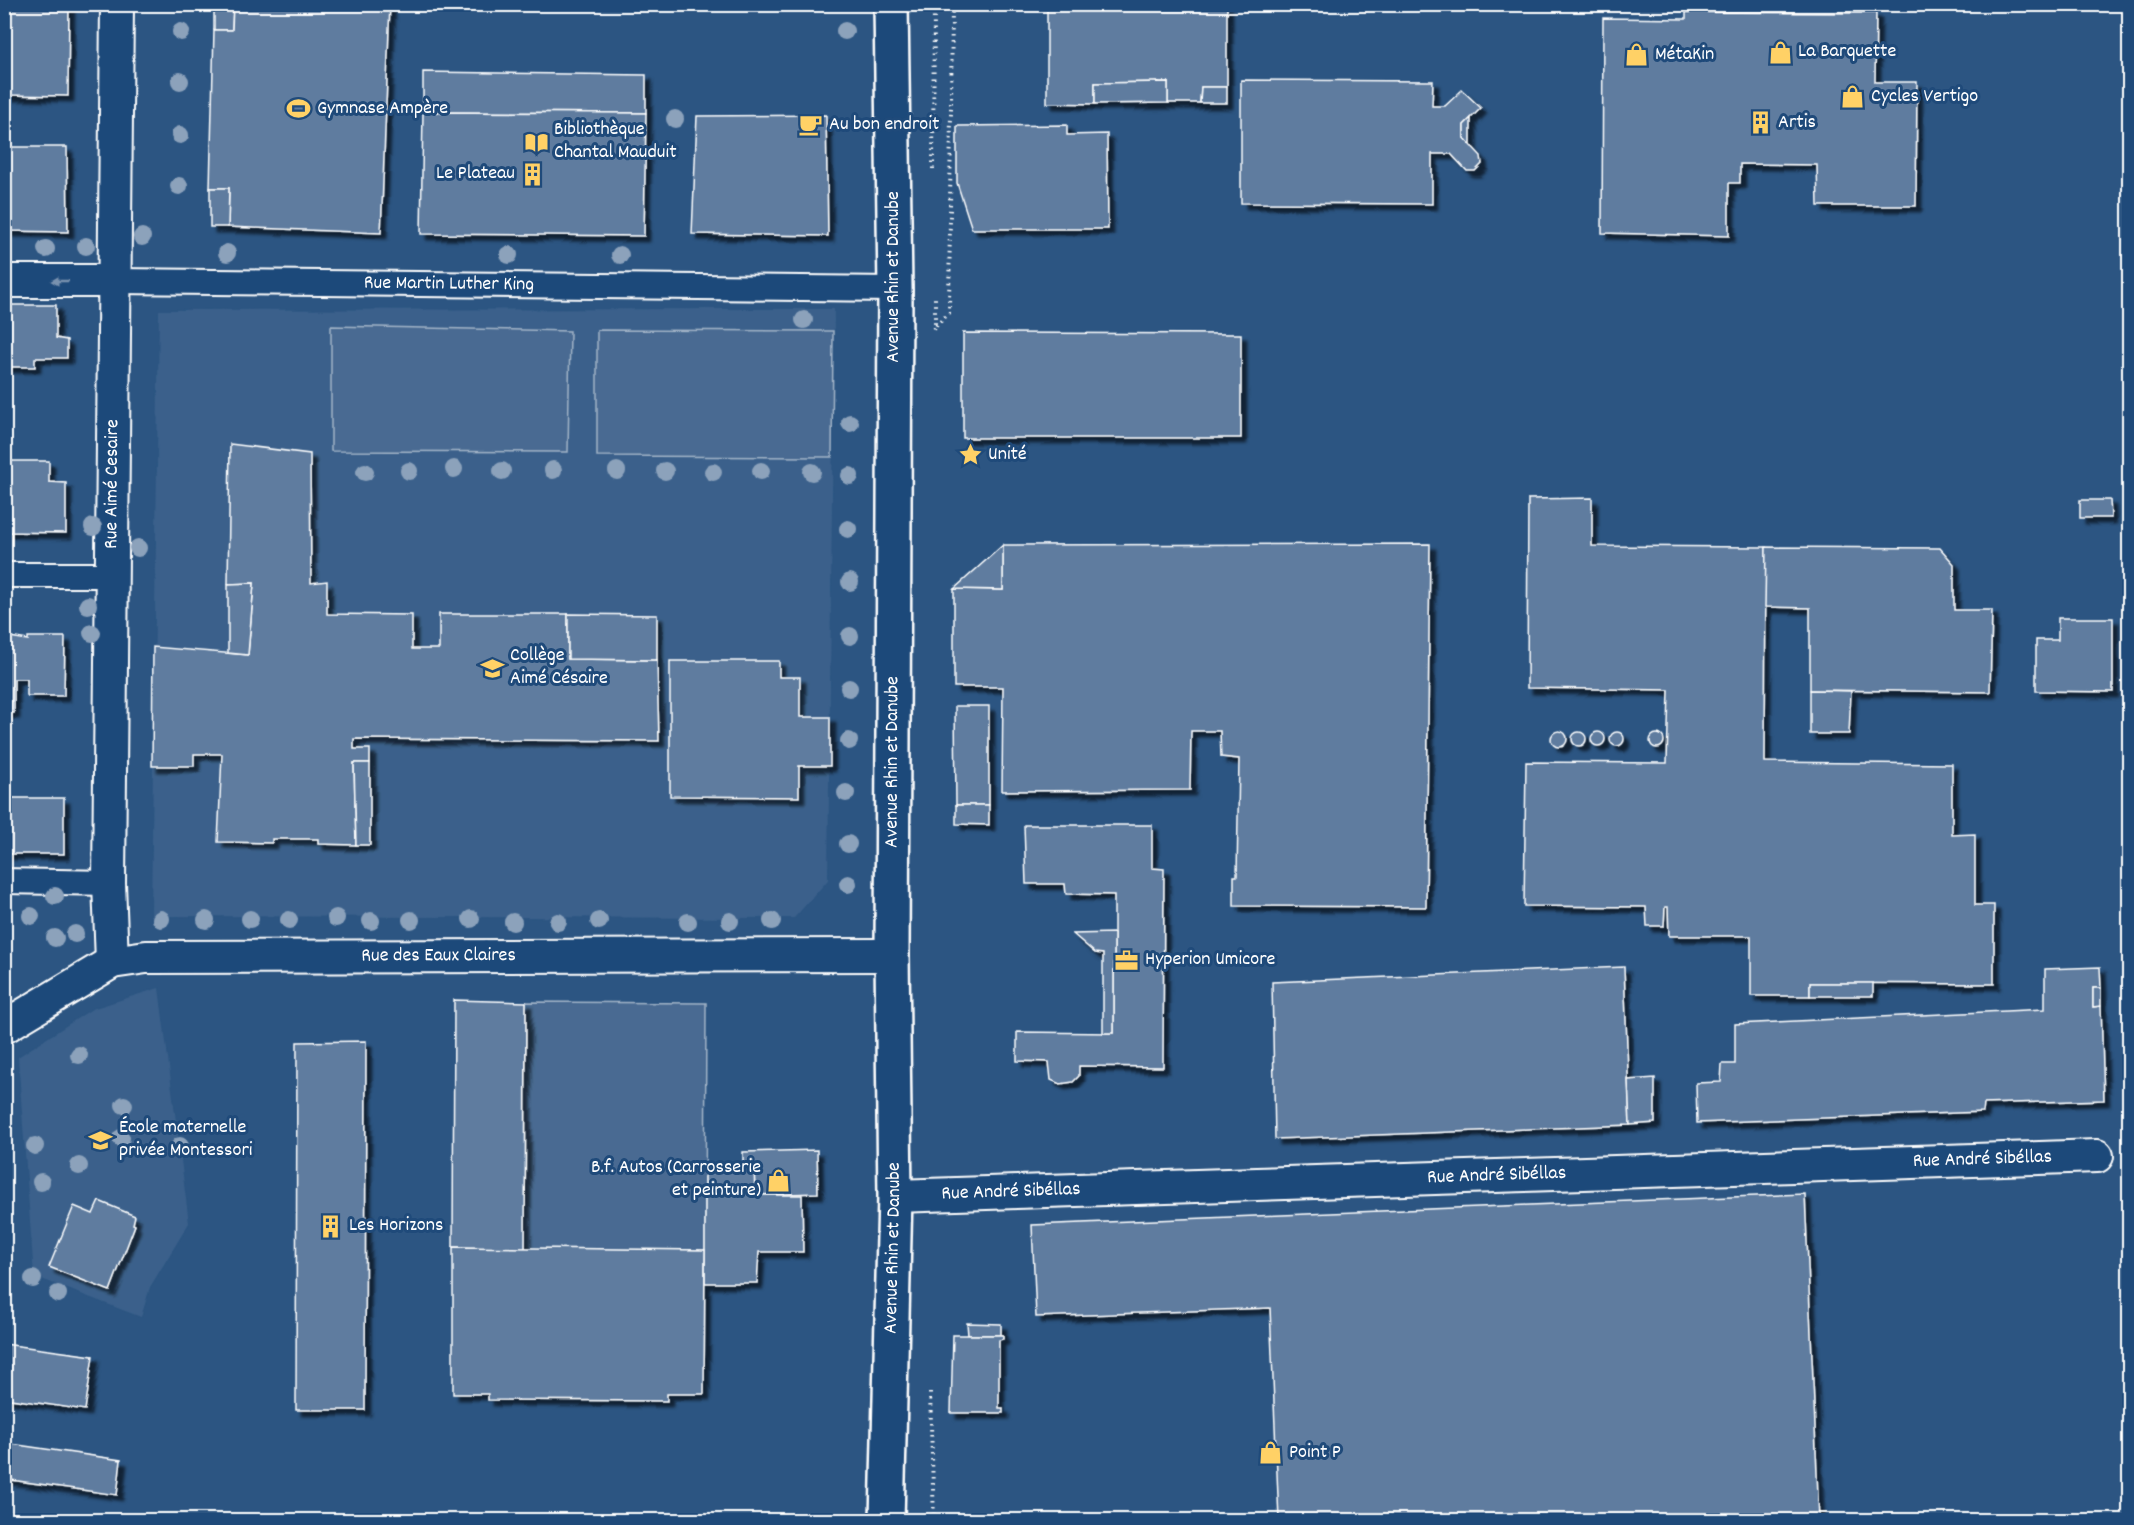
<svg xmlns="http://www.w3.org/2000/svg" width="2134" height="1525" font-family="Dekko,sans-serif">
<style>
.built{fill:#3b618b}
.pitch{fill:#486b92;stroke:#a4b5c8;stroke-width:1.5}
.building{fill:#5e7c9f;stroke:#fff;stroke-width:1.5;filter:url(#shadow)}
.lines{fill:none;stroke-linecap:round;stroke-linejoin:round}
.pedestrian-casing{stroke:#fff;stroke-width:28}
.minor-casing{stroke:#fff;stroke-width:36}
.tertiary-casing{stroke:#fff;stroke-width:38}
.path{stroke:#fff;stroke-width:4;stroke-dasharray:1.5 4.5;stroke-linecap:butt}
.pedestrian{stroke:#1f4a7a;stroke-width:24}
.minor{stroke:#1f4a7a;stroke-width:32}
.tertiary{stroke:#1f4a7a;stroke-width:33}
.tree{fill:#8ca2bb}
.oneway{fill:#7992af}
.labels{text-anchor:middle;dominant-baseline:central;stroke-width:6;stroke-linejoin:round;paint-order:stroke}
.poi-label{font-size:20px;fill:#fff;stroke:#1f4a7a;text-anchor:start}
.street-label{font-size:20px;fill:#fff;stroke:#1f4a7a}
</style>
<defs>
<filter id="shadow"><feDropShadow dx="5.5" dy="5.5" stdDeviation="1.5" flood-color="#0009"/></filter>
</defs>
<rect width="100%" height="100%" fill="#2c5582"/>
<filter id="ink" filterUnits="userSpaceOnUse"><feTurbulence type="fractalNoise" baseFrequency=".0167" numOctaves="2"/><feDisplacementMap in="SourceGraphic" scale="12" xChannelSelector="R" yChannelSelector="G"/><feConvolveMatrix kernelMatrix="1 2 1 2 8 2 1 2 1" color-interpolation-filters="sRGB"/></filter>
<g filter="url(#ink)">
<g class="built">
<path d="M834,309L828,880L794,918L151,916L159,310Z"/>
<path d="M159,988L189,1223L150,1287L141,1317L34,1276L18,1057L92,1009Z"/>
</g>
<g class="pitch">
<path d="M331,326L570,331L568,452L331,451Z"/>
<path d="M597,330L833,331L832,457L597,456Z"/>
<path d="M526,1002L706,1003L705,1250L525,1249Z"/>
</g>
<g class="building">
<path d="M4,4H69L68,96L4,95Z"/>
<path d="M214,4H233L232,30H214Z"/>
<path d="M233,4H390L381,233L228,227L229,188H210L214,30H232Z"/>
<path d="M1047,5H1227V87H1201L1200,103H1168V82L1095,83V104L1047,103Z"/>
<path d="M1686,12L1876,13L1875,82H1917L1916,206H1818L1817,165L1740,164V183H1729V236L1602,233L1603,18L1686,19Z"/>
<path d="M423,72L646,75V113L423,112Z"/>
<path d="M1241,80L1433,81L1432,106H1445L1462,90L1481,108L1464,125V138L1481,156L1482,164L1475,171H1467L1451,154H1432V204L1241,203Z"/>
<path d="M1168,82V103L1095,104V83Z"/>
<path d="M1201,87H1227V103H1200Z"/>
<path d="M423,112L646,113L644,236L421,234Z"/>
<path d="M826,115L828,236L692,234L697,116Z"/>
<path d="M1471,118V146L1464,138V125Z"/>
<path d="M1067,125V135L1107,134L1108,229H972L957,183V126Z"/>
<path d="M4,147H67L68,232L4,231Z"/>
<path d="M210,188H229L228,227H210Z"/>
<path d="M4,305H56V338L67,340V358H35V367H4Z"/>
<path d="M963,333L1241,334V438H963Z"/>
<path d="M230,444L310,454L311,583L327,581V614L412,615V649H439V614H568V659L657,660L659,741L354,739V749H370V763H354L356,845L318,844V839H272V843L218,842L222,754H194V766H152L153,647L248,655L254,583L228,584Z"/>
<path d="M4,461H49V482L66,483V533L4,532Z"/>
<path d="M1592,498V546L1766,547L1765,762L1952,764V835L1975,834V905H1994V984L1810,983V996H1751V936H1669L1668,907H1665L1664,926H1647L1646,907L1524,906L1526,762L1667,763L1669,690L1527,688L1528,499Z"/>
<path d="M2080,500H2110L2111,518H2080Z"/>
<path d="M1430,544L1426,907L1234,906V876H1237L1239,759L1221,757L1220,731H1191L1190,790L1002,791L1003,687H954V589L1003,590V545Z"/>
<path d="M1003,545V590L954,589Z"/>
<path d="M1766,547L1940,548L1954,564V610H1992L1990,692L1810,690V608L1765,607Z"/>
<path d="M254,583L248,655L228,653V584Z"/>
<path d="M568,614L657,615V660L568,659Z"/>
<path d="M2058,618H2113V692L2036,691V640H2058Z"/>
<path d="M4,636L28,640V637H65L64,696H27V679H14V713H4Z"/>
<path d="M670,661H779V677H800V717H830V766H799V797L670,796Z"/>
<path d="M1810,690L1851,691L1849,734H1810Z"/>
<path d="M955,706H989V805H956Z"/>
<circle cx="1559" cy="739" r="8"/>
<circle cx="1579" cy="739" r="7"/>
<circle cx="1617" cy="739" r="7"/>
<circle cx="1598" cy="739" r="7"/>
<circle cx="1657" cy="741" r="7"/>
<path d="M354,763H370V845H356Z"/>
<rect x="4" y="798" width="60" height="56"/>
<path d="M956,805H989V825L956,824Z"/>
<path d="M1024,825H1152V868L1164,869L1163,1067L1079,1066V1076L1073,1082L1060,1084L1051,1080L1049,1062L1017,1061V1032L1114,1033V895L1066,894L1065,884H1026Z"/>
<path d="M1114,933V1033H1103V954L1095,953L1073,934Z"/>
<path d="M1624,967L1630,1125L1275,1139L1272,982Z"/>
<path d="M2100,967L2101,988H2093V1007L2101,1006L2104,1100L1984,1104L1983,1112L1697,1123L1696,1083L1721,1082L1722,1064H1735V1024L2045,1009V969Z"/>
<rect x="1810" y="983" width="63" height="13"/>
<path d="M2093,988H2101V1006L2093,1007Z"/>
<path d="M454,1000L526,1002L525,1249L453,1247Z"/>
<path d="M366,1041L365,1410H296L297,1042Z"/>
<path d="M1655,1078V1123L1630,1125L1628,1080Z"/>
<path d="M817,1150L818,1193L755,1195L754,1167H743V1152Z"/>
<path d="M705,1167H754L755,1195H802L803,1252H759L757,1283H705Z"/>
<path d="M1805,1194L1819,1520H1279L1270,1308L1036,1317L1032,1225Z"/>
<path d="M99,1201L135,1216L133,1224L135,1225L110,1291L49,1267L74,1206L93,1214Z"/>
<path d="M453,1247L705,1250L704,1394H667V1401L488,1400V1394H453Z"/>
<path d="M967,1323L1001,1324V1335H968Z"/>
<path d="M953,1335H1003V1339L999,1340V1408H1003V1413H951Z"/>
<path d="M4,1344L93,1356L85,1410L4,1398Z"/>
<path d="M4,1443L121,1460L117,1495L4,1479Z"/>
</g>
<g class="lines">
<defs>
<g id="pedestrian">
<path id="s1" d="M115,281L895,289"/>
<path d="M4,575H112"/>
<path d="M4,881L109,883"/>
</g>
<g id="minor">
<path d="M4,281H115"/>
<path id="s2" d="M112,962L109,883L117,4"/>
<path id="s3" d="M4,1027L112,962L146,957L892,955"/>
<path id="s4" d="M895,1196L2097,1156"/>
</g>
<g id="tertiary">
<path id="s5" d="M887,1520L895,1196L892,955L895,289L891,4"/>
</g>
</defs>
<use href="#pedestrian" class="pedestrian-casing"/>
<use href="#minor" class="minor-casing"/>
<use href="#tertiary" class="tertiary-casing"/>
<g class="path">
<path d="M933,169L934,4"/>
<path d="M936,326L949,313L952,4"/>
<path d="M933,329L935,327V296"/>
<path d="M930,1393L934,1520"/>
</g>
<use href="#pedestrian" class="pedestrian"/>
<use href="#minor" class="minor"/>
<use href="#tertiary" class="tertiary"/>
</g>
<g class="tree">
<circle cx="845" cy="31" r="9"/>
<circle cx="181" cy="32" r="9"/>
<circle cx="180" cy="81" r="9"/>
<circle cx="675" cy="119" r="9"/>
<circle cx="180" cy="135" r="9"/>
<circle cx="179" cy="186" r="9"/>
<circle cx="142" cy="237" r="9"/>
<circle cx="86" cy="246" r="9"/>
<circle cx="46" cy="249" r="9"/>
<circle cx="227" cy="253" r="9"/>
<circle cx="509" cy="255" r="9"/>
<circle cx="620" cy="255" r="9"/>
<circle cx="804" cy="320" r="9"/>
<circle cx="850" cy="423" r="9"/>
<circle cx="454" cy="469" r="9"/>
<circle cx="553" cy="470" r="9"/>
<circle cx="409" cy="471" r="9"/>
<circle cx="502" cy="471" r="9"/>
<circle cx="617" cy="471" r="9"/>
<circle cx="665" cy="471" r="9"/>
<circle cx="761" cy="471" r="9"/>
<circle cx="365" cy="472" r="9"/>
<circle cx="713" cy="472" r="9"/>
<circle cx="812" cy="472" r="9"/>
<circle cx="850" cy="476" r="9"/>
<circle cx="93" cy="527" r="9"/>
<circle cx="848" cy="529" r="9"/>
<circle cx="138" cy="548" r="9"/>
<circle cx="850" cy="582" r="9"/>
<circle cx="88" cy="605" r="9"/>
<circle cx="92" cy="633" r="9"/>
<circle cx="850" cy="636" r="9"/>
<circle cx="849" cy="688" r="9"/>
<circle cx="849" cy="741" r="9"/>
<circle cx="846" cy="793" r="9"/>
<circle cx="848" cy="844" r="9"/>
<circle cx="848" cy="884" r="9"/>
<circle cx="55" cy="896" r="9"/>
<circle cx="31" cy="916" r="9"/>
<circle cx="336" cy="918" r="9"/>
<circle cx="161" cy="919" r="9"/>
<circle cx="250" cy="919" r="9"/>
<circle cx="471" cy="919" r="9"/>
<circle cx="206" cy="920" r="9"/>
<circle cx="289" cy="920" r="9"/>
<circle cx="411" cy="920" r="9"/>
<circle cx="371" cy="921" r="9"/>
<circle cx="599" cy="921" r="9"/>
<circle cx="730" cy="921" r="9"/>
<circle cx="772" cy="921" r="9"/>
<circle cx="513" cy="922" r="9"/>
<circle cx="558" cy="922" r="9"/>
<circle cx="688" cy="922" r="9"/>
<circle cx="75" cy="934" r="9"/>
<circle cx="55" cy="938" r="9"/>
<circle cx="79" cy="1055" r="9"/>
<circle cx="124" cy="1105" r="9"/>
<circle cx="121" cy="1138" r="9"/>
<circle cx="35" cy="1146" r="9"/>
<circle cx="180" cy="1146" r="9"/>
<circle cx="79" cy="1166" r="9"/>
<circle cx="41" cy="1182" r="9"/>
<circle cx="33" cy="1279" r="9"/>
<circle cx="58" cy="1294" r="9"/>
</g>
<defs><path id="oneway-solid" d="M-6-.8H1V-3.2L6.5 0L1 3.2V.8H-6Z" transform="scale(1.5)"/></defs>
<use class="oneway" href="#oneway-solid" transform="translate(60 281) rotate(180)"/>
</g>
<defs>
<symbol id="shop-bare" viewBox="-9 -9 18 18"><path d="M-5-2.5h2.3a2.7 3.5 0 0 1 5.4 0H5L5.5 6h-11ZM-1.5-2.5h3a1.5 2.3 0 0 0-3 0Z" fill="#ffd166" stroke="#1f4a7a" stroke-width="2.5" paint-order="stroke"/></symbol>
<symbol id="stadium-bare" viewBox="-9 -9 18 18"><path d="M0-5a6.5 5 0 1 0 0 10a6.5 5 0 1 0 0-10ZM-3.5-1.8h7v3.6h-7Z" fill="#ffd166" stroke="#1f4a7a" stroke-width="2.5" paint-order="stroke"/></symbol>
<symbol id="building-bare" viewBox="-9 -9 18 18"><path d="M-4-6H4V6H1V3H-1V6H-4ZM-2.5-4.3h1.7v1.8h-1.7ZM.8-4.3h1.7v1.8H.8ZM-2.5-1h1.7V.8h-1.7ZM.8-1h1.7V.8H.8Z" fill="#ffd166" stroke="#1f4a7a" stroke-width="2.5" paint-order="stroke"/></symbol>
<symbol id="cafe-bare" viewBox="-9 -9 18 18"><path d="M-5.5-4.5H6V0H3Q3 3.5 0 3.5H-2.5Q-5.5 3.5-5.5 0ZM3-3.2v2h1.7v-2ZM-6 4.5H4V6H-6Z" fill="#ffd166" stroke="#1f4a7a" stroke-width="2.5" paint-order="stroke"/></symbol>
<symbol id="library-bare" viewBox="-9 -9 18 18"><path d="M-6-4Q-3-5.5-.7-3.5V5Q-3 3-6 4ZM6-4Q3-5.5 .7-3.5V5Q3 3 6 4Z" fill="#ffd166" stroke="#1f4a7a" stroke-width="2.5" paint-order="stroke"/></symbol>
<symbol id="sight-bare" viewBox="-9 -9 18 18"><path d="M0-6L1.8-2.2L6-1.7L2.9 1.2L3.7 5.4L0 3.3L-3.7 5.4L-2.9 1.2L-6-1.7L-1.8-2.2Z" fill="#ffd166" stroke="#1f4a7a" stroke-width="2.5" paint-order="stroke"/></symbol>
<symbol id="school-bare" viewBox="-9 -9 18 18"><path d="M0-5L7-2L0 1L-7-2ZM-4 1L0 2.5L4 1V4Q0 6-4 4Z" fill="#ffd166" stroke="#1f4a7a" stroke-width="2.5" paint-order="stroke"/></symbol>
<symbol id="office-bare" viewBox="-9 -9 18 18"><path d="M-6-3h4V-5.5h4V-3h4V5H-6ZM-1-4.5V-3h2v-1.5ZM-6 0V1H6V0Z" fill="#ffd166" stroke="#1f4a7a" stroke-width="2.5" paint-order="stroke"/></symbol>
</defs>
<g fill-rule="evenodd">
<use href="#shop-bare" x="1764" y="36" width="33" height="33"/>
<use href="#shop-bare" x="1620" y="38" width="33" height="33"/>
<use href="#shop-bare" x="1836" y="80" width="33" height="33"/>
<use href="#stadium-bare" x="282" y="92" width="33" height="33"/>
<use href="#building-bare" x="1744" y="106" width="33" height="33"/>
<use href="#cafe-bare" x="794" y="108" width="33" height="33"/>
<use href="#library-bare" x="520" y="126" width="33" height="33"/>
<use href="#building-bare" x="516" y="158" width="33" height="33"/>
<use href="#sight-bare" x="954" y="438" width="33" height="33"/>
<use href="#school-bare" x="476" y="652" width="33" height="33"/>
<use href="#office-bare" x="1110" y="944" width="33" height="33"/>
<use href="#school-bare" x="84" y="1124" width="33" height="33"/>
<use href="#shop-bare" x="762" y="1164" width="33" height="33"/>
<use href="#building-bare" x="314" y="1210" width="33" height="33"/>
<use href="#shop-bare" x="1254" y="1436" width="33" height="33"/>
</g>
<g class="labels">
<g class="poi-label">
<text x="1798" y="52">La Barquette</text>
<text x="1655" y="55">MétaKin</text>
<text x="1871" y="97">Cycles Vertigo</text>
<text x="317" y="109">Gymnase Ampère</text>
<text x="1778" y="123">Artis</text>
<text x="829" y="125">Au bon endroit</text>
<text x="554" y="130">Bibliothèque<tspan x="554" dy="23">Chantal Mauduit</tspan></text>
<text x="515" y="174" text-anchor="end">Le Plateau</text>
<text x="988" y="455">Unité</text>
<text x="510" y="656">Collège<tspan x="510" dy="23">Aimé Césaire</tspan></text>
<text x="1145" y="960">Hyperion Umicore</text>
<text x="119" y="1128">École maternelle<tspan x="119" dy="23">privée Montessori</tspan></text>
<text x="761" y="1168" text-anchor="end">B.f. Autos (Carrosserie<tspan x="761" dy="23">et peinture)</tspan></text>
<text x="349" y="1226">Les Horizons</text>
<text x="1289" y="1453">Point P</text>
</g>
<g class="street-label">
<text transform="translate(894 277) rotate(-90)">Avenue Rhin et Danube</text>
<text stroke="none"><textPath href="#s1" startOffset="334">Rue Martin Luther King</textPath></text>
<text stroke="none"><textPath href="#s2" startOffset="478">Rue Aimé Cesaire</textPath></text>
<text stroke="none"><textPath href="#s5" startOffset="758">Avenue Rhin et Danube</textPath></text>
<text stroke="none"><textPath href="#s3" startOffset="453">Rue des Eaux Claires</textPath></text>
<text stroke="none"><textPath href="#s4" startOffset="1088">Rue André Sibéllas</textPath></text>
<text stroke="none"><textPath href="#s4" startOffset="602">Rue André Sibéllas</textPath></text>
<text stroke="none"><textPath href="#s4" startOffset="116">Rue André Sibéllas</textPath></text>
<text stroke="none"><textPath href="#s5" startOffset="272">Avenue Rhin et Danube</textPath></text>
</g>
</g>
<rect width="2134" height="1525" fill="none" stroke="#1f4a7a" stroke-width="24"/>
<rect x="12" y="12" width="2110" height="1501" fill="none" stroke="#fff" stroke-width="2" filter="url(#ink)"/>
</svg>
